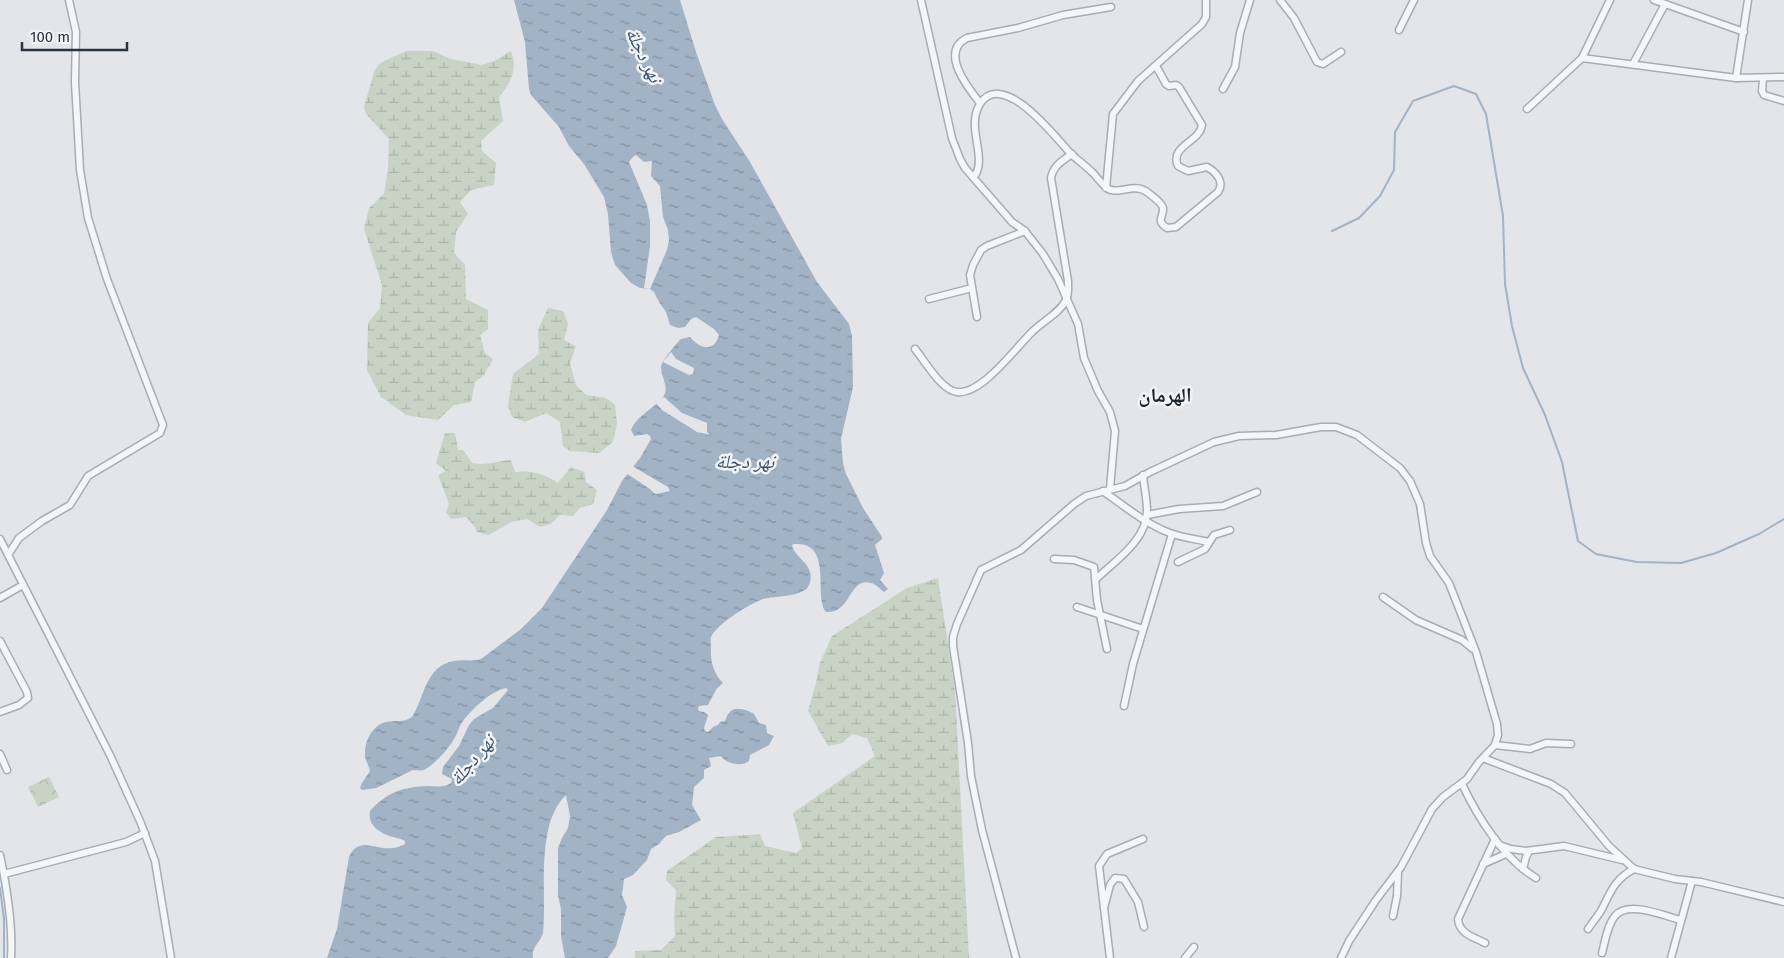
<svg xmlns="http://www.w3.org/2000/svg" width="1784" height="958" font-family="'Fira Sans','Noto Naskh Arabic',sans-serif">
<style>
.forest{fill:url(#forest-crowns)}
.wetland{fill:url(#wetland-marsh)}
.water{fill:url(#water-ripples)}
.pier{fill:#e3e5e9}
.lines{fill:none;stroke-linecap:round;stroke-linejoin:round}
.stream{stroke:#a2b3c5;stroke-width:2}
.street-casing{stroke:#a8acb3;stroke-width:9}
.street{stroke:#f5f6f8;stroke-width:6}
.labels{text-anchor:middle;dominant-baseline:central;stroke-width:5;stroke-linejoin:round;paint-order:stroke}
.water-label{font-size:19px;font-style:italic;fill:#3b526f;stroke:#f2f4f7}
.quarter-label{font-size:20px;font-weight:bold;fill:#1e2531;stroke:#f2f4f7}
</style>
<defs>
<pattern id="forest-crowns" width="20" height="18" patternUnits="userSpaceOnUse" patternTransform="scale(1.25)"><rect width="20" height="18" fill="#c8d2c5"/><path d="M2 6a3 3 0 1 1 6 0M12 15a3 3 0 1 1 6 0" fill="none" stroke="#acb5aa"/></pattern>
<pattern id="wetland-marsh" width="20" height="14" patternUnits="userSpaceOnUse" patternTransform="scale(1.25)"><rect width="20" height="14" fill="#c8d2c5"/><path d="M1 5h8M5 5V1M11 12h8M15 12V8" fill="none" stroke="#acb5aa"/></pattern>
<pattern id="water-ripples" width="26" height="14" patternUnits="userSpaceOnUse" patternTransform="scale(1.25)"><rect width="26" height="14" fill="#a2b3c5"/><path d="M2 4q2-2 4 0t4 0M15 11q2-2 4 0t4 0" fill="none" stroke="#8492a1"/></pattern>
</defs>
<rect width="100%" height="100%" fill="#e3e5e9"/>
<path class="forest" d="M49,777L59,797L38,807L28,787Z"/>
<g class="wetland">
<path d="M406,51H433L451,59L482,65L494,61L511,51C518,70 511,82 499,97L503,121L481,141L482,151L496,163L494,185L471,190L460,202L468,214L456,232L454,253L465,265L466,299L488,310V329L480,335L485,353L493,359L484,375L475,382L471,402L454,405L438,420L406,415L381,397L367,370L368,323L380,308L382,285L364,229L369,208L384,194L388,169L389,139L366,114L364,107L374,72L380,63Z"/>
<path d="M548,308L563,311L568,324L564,340L576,346L570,363L576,385L586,395L606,398L615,405L617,423L613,442L599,453L570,451L563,446L560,422L546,413L525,422L512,417L508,406L513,374L539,354L538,330Z"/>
<path d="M445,433H455L458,450H463L472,463C485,466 497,461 511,460L515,472C532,470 544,474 558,483L571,467L584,472L586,482L597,490L593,504L580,508L573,516L560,515L551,524L540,527L527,519L511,522L498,530L488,535L477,532L475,527L466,517L451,519L446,512L449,504L438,475L446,471L436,463Z"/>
<path d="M938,578L955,691L969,958H635V951L661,950L675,936L674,918L676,890L666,880L667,871L716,837L760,834L765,846L796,853L802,848L793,813L875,756L867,738L852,734L842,743L828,746L808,711L816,683L819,665L832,636L907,588Z"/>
</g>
<path class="water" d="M514,0H680L696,52L715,105L722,119L750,162L817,282L849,324L852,336L853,387L841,439L843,463L846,474L863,508L882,537V539L875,545L884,573L880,580L888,589L884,592C880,589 876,584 871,583C848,577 852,614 826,612C813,596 834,541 794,544L792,545C795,560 817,564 809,585C805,597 774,596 763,599C749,604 717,624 711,637C710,640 711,645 711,648C710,661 714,674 723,683L717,688L708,705L699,706L698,709L699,711L704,712L708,715L704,728L705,731L708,732L713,727L718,725L720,722L725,721C726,718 727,715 729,713C734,705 748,710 754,714L759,723L766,725L767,733L774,736L769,745L750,755L749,761C742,767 726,764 721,756L709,758L711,766L704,770V778L694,787L692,805L701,820L679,832L666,836L659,844L651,849L647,860L633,875L624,879L622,895L627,907L616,946L608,958H565L561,936V909L558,896V848L562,838L568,828L570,816L566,795C535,824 547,894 543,933C540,943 531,947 533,958H327L337,929L349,857C360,831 383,858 405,844V841L401,839C386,836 367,829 370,811C387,792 403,787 428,786C436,786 444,788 451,783L452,779L442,774L443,767L459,746L469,725L474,719L493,708L508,690L506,688C491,691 472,709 463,721C459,726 458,733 454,739C449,748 434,765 424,770C421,771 417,770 413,770L376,788L362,790L360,788L362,783L370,771C369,765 364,759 365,753C365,740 373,725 386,722C395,720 404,723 412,717C425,697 425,666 454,661C463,659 472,662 481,659L521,629L542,608L607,510L622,481L640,458L651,439L650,436L647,434L634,436L631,430C637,415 654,409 663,397C670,388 661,377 661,367C662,360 676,344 681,339L690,337C700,349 714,353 719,335L714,329L696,317L691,319L685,327L678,328L670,325L666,312L659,302L654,292L650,289L640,288L631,283L615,265L611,252L608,214L604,197L584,164L569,146L559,127L531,95L529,89L525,42Z"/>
<g class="pier">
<path d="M636,155L644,162L652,161L651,176L660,186L663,217L668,230L669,240L667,250L650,289L644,288L650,246V221L647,205L629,162L633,157Z"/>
<path d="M671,352L676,359L694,368L693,374L689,375L663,362Z"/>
<path d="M664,397L682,413L707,423V432L710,435L697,432L662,410L656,403Z"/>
<path d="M632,466L668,487L670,491L656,494L654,493L650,489L626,473Z"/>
</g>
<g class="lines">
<g class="stream">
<path d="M1332,231L1359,218L1380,196L1394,170L1395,132L1413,101L1454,86L1476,94L1486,114L1503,216L1505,284L1512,326L1523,368L1545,415L1562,462L1578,541L1596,554L1637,562L1681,563L1716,553L1759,534L1784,519"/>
<path d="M0,888L4,919V958"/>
</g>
<defs>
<g id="street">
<path d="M921,0L952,138L960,159L965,168L1012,222L1025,231L1043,254L1058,279L1078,324L1084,358L1098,391L1110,412L1115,431L1110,489"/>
<path d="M1280,0L1294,18L1317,62L1323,64L1341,52"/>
<path d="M1654,0L1744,32"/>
<path d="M1399,30L1414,0"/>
<path d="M1582,58L1736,78L1784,77"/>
<path d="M1633,64L1665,4"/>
<path d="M1736,78L1748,0"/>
<path d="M1763,79L1762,91L1764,95L1784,101"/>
<path d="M1223,89L1235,67L1240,33L1250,0"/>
<path d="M980,103C968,88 939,52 967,38L1018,28L1063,15L1111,7"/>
<path d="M1527,109L1582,58L1610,0"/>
<path d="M972,176L976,174C986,155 966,126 980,104C1003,68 1056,138 1071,154C1079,161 1087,167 1094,174C1098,179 1102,184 1107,188C1117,196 1134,182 1147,192C1151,195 1162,203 1163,208C1164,217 1155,220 1167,228L1176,227L1218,192C1225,182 1216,172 1207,167L1188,171L1178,166C1169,146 1200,142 1202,125L1179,87L1176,85L1169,86L1166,84L1156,66"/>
<path d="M1106,188L1113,114L1138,81L1202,24L1206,17V0"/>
<path d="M929,299L972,288"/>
<path d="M977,317L970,275L973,265L981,250L987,246L1025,231"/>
<path d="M915,349C925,361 941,390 957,392C982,395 1016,347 1033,331C1043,321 1060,313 1066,300C1069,294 1068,287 1068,281L1051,178C1053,166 1062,161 1072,154"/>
<path d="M1103,491C1124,506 1146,524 1170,533C1183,538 1196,539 1209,542"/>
<path d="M1147,515L1179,509L1223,506L1257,492"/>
<path d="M0,539L110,755L140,821L155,861L171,958"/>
<path d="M8,555L19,538L42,521L70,505L88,476L160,433L163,425L107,279L88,218L80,170L75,82L76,32L69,0"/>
<path d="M1054,559L1074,560L1094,567L1097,600L1107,649"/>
<path d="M1178,562L1205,549L1214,535L1230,530"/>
<path d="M1096,579C1115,561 1147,540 1147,511C1147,499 1144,487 1143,475"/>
<path d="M1383,597L1416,620L1462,640L1473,649"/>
<path d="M0,598L23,585"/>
<path d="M1077,607L1143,629"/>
<path d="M0,641L27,692L28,698L19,705L0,712"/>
<path d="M1124,706L1133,664L1172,534"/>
<path d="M1495,745L1530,749L1546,743L1571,744"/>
<path d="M0,754L7,770"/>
<path d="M1483,758L1551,784L1565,793L1609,846L1634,869L1675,879L1701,882L1784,902"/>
<path d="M1462,784C1478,818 1504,859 1536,878"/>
<path d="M1499,845L1511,849L1526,851L1564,846L1622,860"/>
<path d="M0,855C7,888 13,925 11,958"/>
<path d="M1483,864L1506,854"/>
<path d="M1523,869L1526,857L1529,851"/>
<path d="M4,874L126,842L145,833"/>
<path d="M1104,908L1110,885L1115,878L1124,879L1138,902L1144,927"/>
<path d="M1393,916L1397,896L1398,873"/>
<path d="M1588,929C1592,923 1598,916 1602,909C1611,891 1615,879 1634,869"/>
<path d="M1485,943C1474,937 1459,934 1458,919L1495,839"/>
<path d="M1602,953C1605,942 1607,926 1615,916C1628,900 1664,916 1681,920"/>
<path d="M1016,958L982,830L971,776L968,743L953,646V637L957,624L981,570L1021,550L1074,504L1086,496L1125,486L1150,472L1214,442L1239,436L1276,435L1321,427H1336L1357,435L1400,468L1410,481L1420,504L1426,543L1430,556L1449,583L1476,652L1497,724L1498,735L1495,745L1479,762L1467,779L1443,797L1432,809L1401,867L1376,900L1349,941L1341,958"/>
<path d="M1110,958L1099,866L1107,854L1143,839"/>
<path d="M1185,958L1194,947"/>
<path d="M1671,958L1692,881"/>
</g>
</defs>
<use href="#street" class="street-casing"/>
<use href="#street" class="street"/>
</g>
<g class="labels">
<g class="water-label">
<text transform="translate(644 55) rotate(64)">نهر دجلة</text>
<text x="745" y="461">نهر دجلة</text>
<text transform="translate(472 760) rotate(-50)">نهر دجلة</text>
</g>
<g class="quarter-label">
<text x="1165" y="395">الهرمان</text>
</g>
</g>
<path d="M22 42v8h105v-8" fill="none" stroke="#2c3340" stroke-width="2.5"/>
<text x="30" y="42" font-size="15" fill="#2c3340" stroke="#f2f4f7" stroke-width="4" paint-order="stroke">100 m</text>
</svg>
